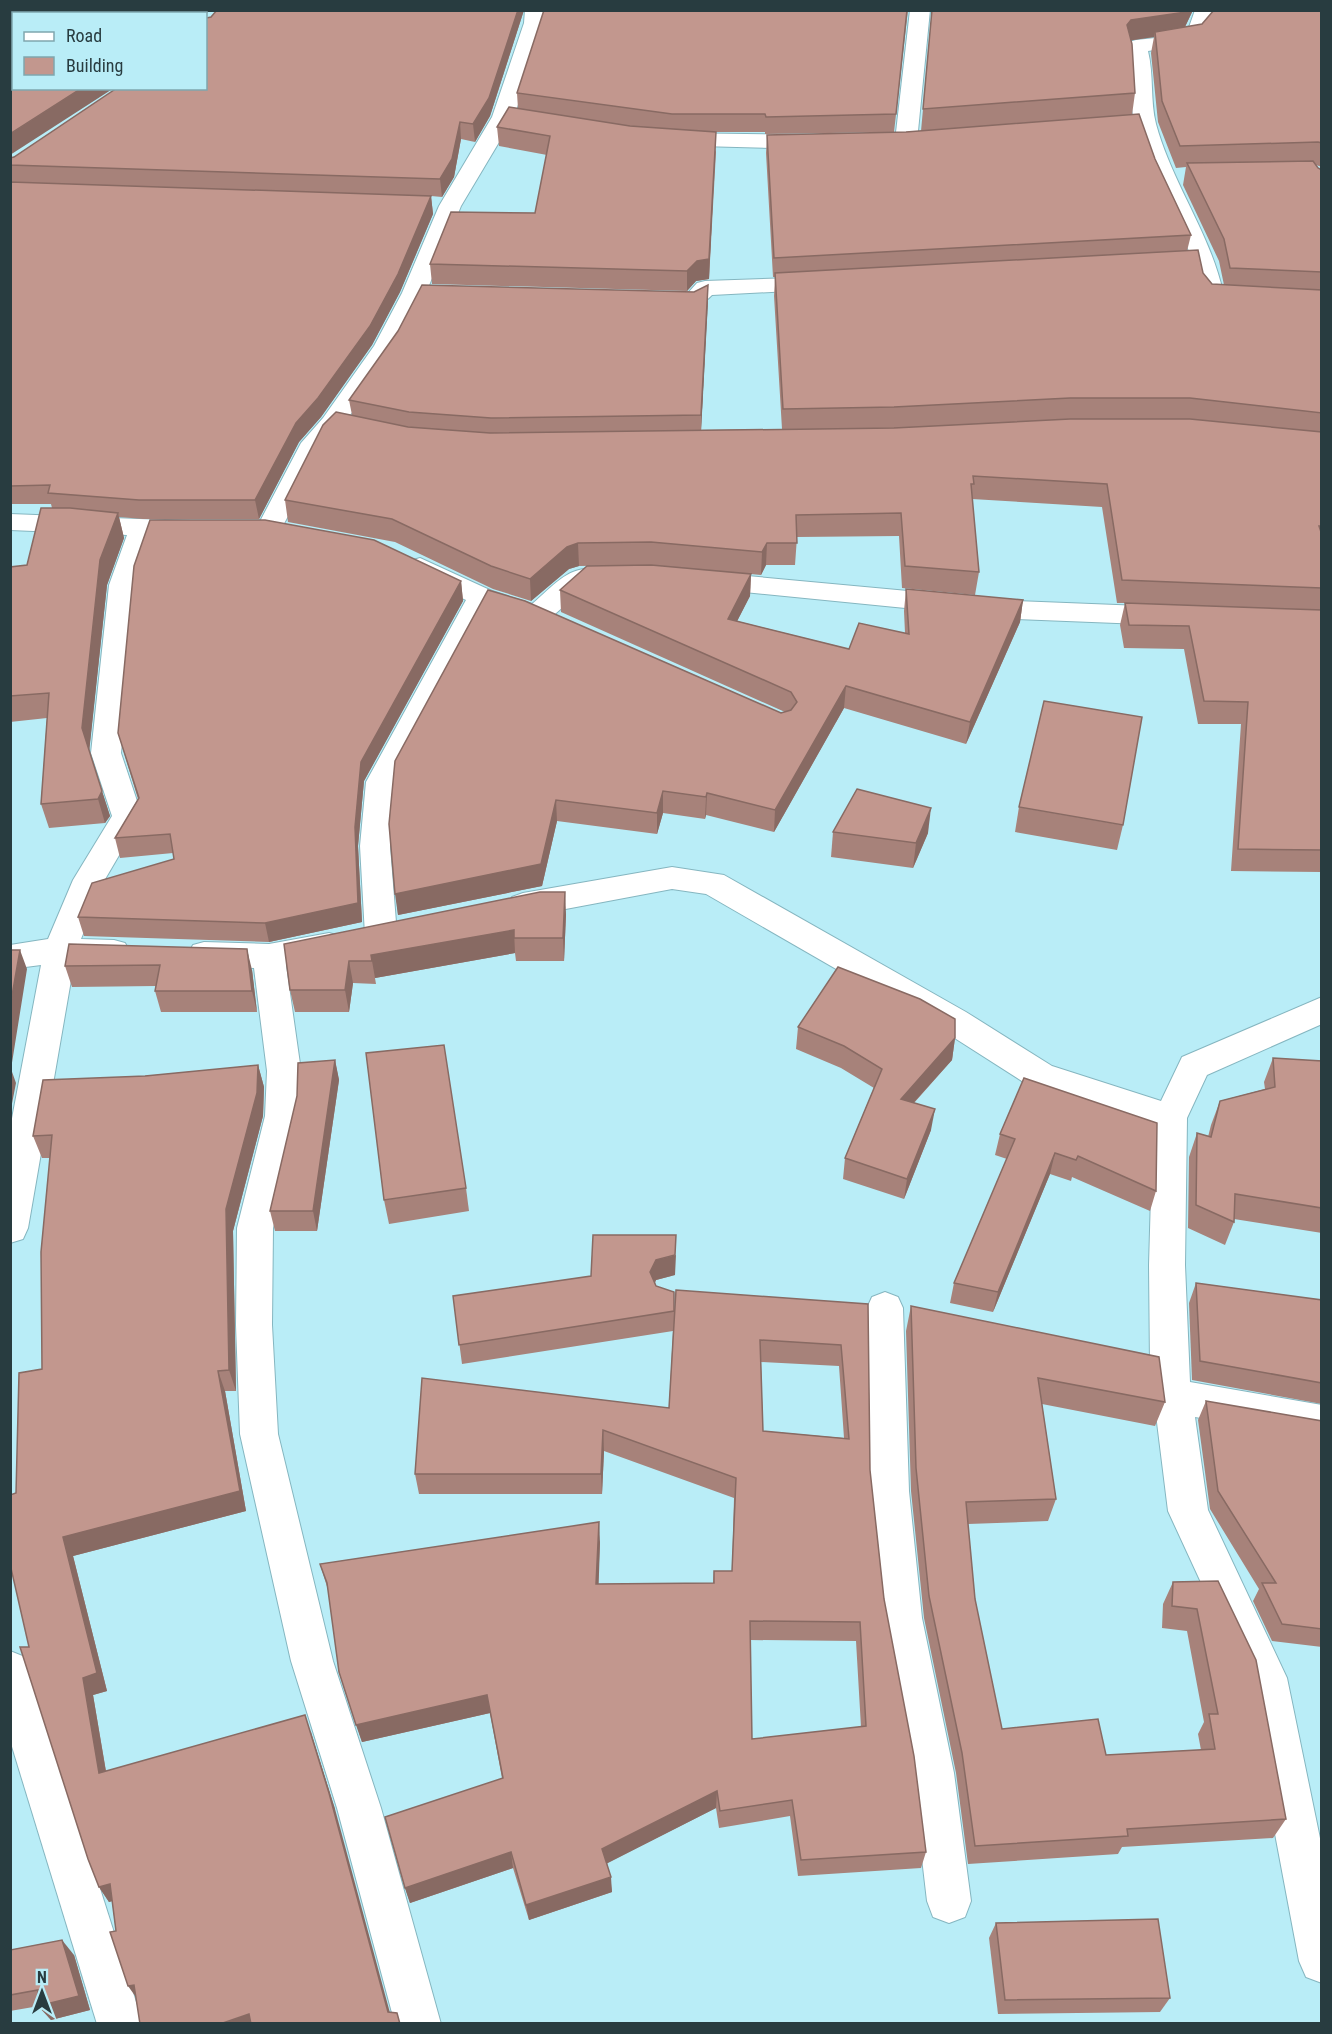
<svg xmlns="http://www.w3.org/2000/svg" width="1332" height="2034" font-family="'Roboto Condensed',sans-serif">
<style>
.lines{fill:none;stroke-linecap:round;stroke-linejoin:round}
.street-casing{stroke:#85b6c0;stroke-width:2}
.street{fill:#fff;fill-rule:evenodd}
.wall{fill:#a7827a;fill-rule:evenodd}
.shaded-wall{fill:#886a63}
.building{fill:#c2978e;stroke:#886a63;stroke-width:1.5;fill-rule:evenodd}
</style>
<rect width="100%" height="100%" fill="#b9edf7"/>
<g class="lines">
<defs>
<g id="street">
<path d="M525,10H545L544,23L514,117L461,206L426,293L398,347L341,428L325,446L278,535L269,537L260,535L256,529L301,443L323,418L374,346L402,293L439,206L492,117L524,23Z"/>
<path d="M910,10H930L917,141L914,146H898L895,141Z"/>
<path d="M1195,10H1215L1207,32L1196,44L1148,51C1154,75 1150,101 1156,124C1172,183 1210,233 1223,292L1322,297V311L1215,306L1207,304C1197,291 1198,276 1193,261C1175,214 1146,172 1135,124C1128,99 1132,72 1126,46L1129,42L1136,40L1183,35L1188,30Z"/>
<path d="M671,133L811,135L819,137L822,142L819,147L811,149L663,145L660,140L663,135Z"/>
<path d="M821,277L829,279L833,284L829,289L712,295C698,310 678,310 659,305L655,300L659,295L688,293L697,283L705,281Z"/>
<path d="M10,514L191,521L200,523L204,529L200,535L191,537H154L137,585L121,753L142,816L104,881L81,939L114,940L125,943L130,952L125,961L114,964L74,963L28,1228L23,1239L10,1243V1129L41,965L10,969V945L48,939L73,880L112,816L91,753L109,585L127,535L10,530Z"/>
<path d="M420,558L492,591L532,604C558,582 571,561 609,571L613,577L609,583L587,586L547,621L537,624L489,609L396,782L390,846L397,935L392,944L381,947L370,944L365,935L360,846L366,782L466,600L410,573L406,567L410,561Z"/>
<path d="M704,572L1016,601L1167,607L1177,610L1181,616L1177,622L1167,625L1016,619L694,587L690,581L694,575Z"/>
<path d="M672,867L724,875L966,1012L1052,1066L1161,1101L1182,1057L1322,997V1024L1207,1075L1187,1118L1185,1265L1190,1382L1322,1405V1439L1195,1417L1208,1510L1287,1678L1322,1848V1983L1306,1977L1299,1961L1246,1680L1168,1511L1150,1366L1149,1265L1153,1126L1028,1085L942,1030L706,894L672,889L523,917L512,913L507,905L512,897L523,893Z"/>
<path d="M329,933L340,936L345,945L340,954L286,965L301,1071L299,1116L273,1228L272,1325L278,1434L333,1661L381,1808L441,2024H395L337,1808L291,1661L240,1434L236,1325L237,1228L265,1116L267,1071L254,968L204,966L193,963L188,954L193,945L204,942L269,944Z"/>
<path d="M885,1292L898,1297L903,1308L909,1491L922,1618L954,1773L971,1901L965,1917L949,1923L933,1917L927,1901L912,1773L882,1618L869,1491L867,1308L872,1297Z"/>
<path d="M10,1651L25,1657L31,1671L143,2024H97L10,1740Z"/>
</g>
</defs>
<use href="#street" class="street-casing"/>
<use href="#street" class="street"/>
</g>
<g class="wall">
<path d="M217,10H524L490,116L475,142L461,139L454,177L442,197L431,196L433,214L400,292L372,345L321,417L299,442L259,519H143L119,517L124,538L107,585L89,751L110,816L105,823L49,828L41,804L47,718L10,722V567L27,565L52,508L51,504H10V165L14,157L206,88L211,17Z"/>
<path d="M908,10L894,132L765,134V132H709L716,152L709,279L696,281L687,291L432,284L430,264L535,213L547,155L499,146L497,127L518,109L517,93Z"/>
<path d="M932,10H1193L1185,27L1322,10V167L1316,165L1318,168L1322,170V872L1231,871L1241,724H1198L1184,649L1124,648L1120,625L1125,603H1117L1102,507L972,499L979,572L975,595L902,588L899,536L797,537L795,565H766L761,575L651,565L579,566L569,569L531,601L493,589L395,542L288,522L285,500L352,415L349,400L694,292L708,285L701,430L782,429L774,296L775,277H773L766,153L767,135L906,132L921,131ZM1154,37L1151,53L1158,122L1176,168L1186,167L1183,185L1219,261L1224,285L1212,284L1203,273L1187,251L1191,235L1155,159L1132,115L1135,93L1131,40Z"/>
<path d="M751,574L750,596L737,621L849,649L905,633L904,611L906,589L1023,600L1020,622L966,744L844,708L774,832L706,815L705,819L663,813L657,834L557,821L542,886L398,915L389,824L785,712L561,612L560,590Z"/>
<path d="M461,581L463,601L364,781L358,846L362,922L269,942L84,936L78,917L174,859L173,853L120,858L115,838L138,799L118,733Z"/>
<path d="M1019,807L1123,825L1117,850L1015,832Z"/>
<path d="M833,832L928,833L913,868L831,857Z"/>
<path d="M566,914L564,961H516L515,953L375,978L376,984L353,983L349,1012H295L290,990L284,944Z"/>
<path d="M69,944L252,970L257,1012H161L155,991L156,986L72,987L65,966Z"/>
<path d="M798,1027L955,1038L952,1060L914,1103L931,1130L904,1199L843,1179L845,1158L874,1088L841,1068L796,1049Z"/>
<path d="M1273,1058L1322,1061V1233L1234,1219V1222L1225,1245L1188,1228L1189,1157L1197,1133L1208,1137L1211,1125L1220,1101L1265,1089L1264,1082Z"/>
<path d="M335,1060L339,1080L317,1231H275L270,1211Z"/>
<path d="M258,1065L264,1087L263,1116L233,1231L236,1391H225L246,1511L73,1556L107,1691L93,1695L106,1771L311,1732L335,1809L136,1998L116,1931L112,1901L109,1902L99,1887L29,1647L16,1493L42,1369L50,1158H42L33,1136L145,1076Z"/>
<path d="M1024,1078L1156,1191L1150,1211L1072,1177L1071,1181L1050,1174L993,1312L950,1303L954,1283L1007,1159L995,1155L1000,1134Z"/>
<path d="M466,1188L469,1211L389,1224L384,1200Z"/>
<path d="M675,1275L656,1280L655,1283L656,1286L674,1292V1320L868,1304L870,1470L884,1599L926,1852L921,1868L798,1876L790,1816L719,1828L716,1808L607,1863L612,1892L529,1920L513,1868L410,1903L405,1888L502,1778L490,1713L362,1742L339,1672L328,1590L320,1564L600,1542L598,1584L713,1583L714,1571H732L734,1498L604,1451L602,1494H419L415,1474L669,1408L673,1331L462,1364L453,1296ZM761,1362L839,1366L844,1438L763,1431ZM750,1640L856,1641L861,1727L752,1739Z"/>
<path d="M1196,1283L1322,1300V1404L1192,1380L1189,1303Z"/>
<path d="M911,1306L1165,1402L1155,1426L1042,1404L1056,1499L1048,1521L968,1524L975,1599L1002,1729L1106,1755L1201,1750L1198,1734L1204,1722L1187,1631L1162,1628L1163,1604L1173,1582L1218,1581L1286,1819L1273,1838L1122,1847L1118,1854L968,1864L956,1773L924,1618L911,1491L906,1331Z"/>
<path d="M1206,1401L1322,1421V1647L1272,1641L1253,1601L1259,1589L1210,1509L1198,1420Z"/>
<path d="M996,1923L1170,1998L1160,2012L998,2014L989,1938Z"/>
<path d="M10,1950L74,1955L90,2010L51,2020L39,2006L10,2011Z"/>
</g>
<g class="shaded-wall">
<path d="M201,10H210L206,14H201Z"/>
<path d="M518,10H524L490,116L475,142L473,124Z"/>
<path d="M1187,10H1193L1182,33L1155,32L1154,37L1127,41V25L1131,20Z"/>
<path d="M82,88H114L10,155V134Z"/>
<path d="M460,122L461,139L454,177L442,197L440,179Z"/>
<path d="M716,132L709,279L696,281L687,291V271Z"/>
<path d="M431,196L433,214L400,292L372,345L321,417L299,442L259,519L255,500L296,423Z"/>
<path d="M708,285V302L701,432V415Z"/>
<path d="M118,513L124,538L107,585L89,753L82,728L100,560Z"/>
<path d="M578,543L579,566L569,569L531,601L530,579L567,547Z"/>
<path d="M767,543L766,565L761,575L762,552Z"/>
<path d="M751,574L750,596L727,641L728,619Z"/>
<path d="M461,581L463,601L364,781L358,846L362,922L269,942L265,923L355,827L361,762Z"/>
<path d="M1023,600L1020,622L966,744L970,722Z"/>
<path d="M846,686L844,708L774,832L775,810Z"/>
<path d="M102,791L110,816L105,823L98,799Z"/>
<path d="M663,791V813L657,834V813Z"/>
<path d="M707,793L706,815L705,819L706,797Z"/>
<path d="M556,800L557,821L542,886L398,915L395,894Z"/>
<path d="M931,808L928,833L913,868L916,843Z"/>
<path d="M565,892L566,914L564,961L563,938Z"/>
<path d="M514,930L515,953L375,978L371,955Z"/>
<path d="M247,949L252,970L257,1012L252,991Z"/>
<path d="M20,950L27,969L11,1069L16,1083L10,1114V1007Z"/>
<path d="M349,961L353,983L349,1012L345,990Z"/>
<path d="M955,1038L952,1060L898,1120L901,1099Z"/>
<path d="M335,1060L339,1080L317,1231L313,1211Z"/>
<path d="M258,1065L264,1087L263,1116L233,1231L236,1391L229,1370L226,1209Z"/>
<path d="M935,1109L931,1130L904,1199L907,1179Z"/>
<path d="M1055,1153L1050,1174L993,1312L998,1292Z"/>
<path d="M676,1255L675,1275L656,1280L650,1292V1272L656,1260Z"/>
<path d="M218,1371L225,1391L246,1511L73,1556L107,1691L93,1695L109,1790L99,1773L83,1678L63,1537Z"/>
<path d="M603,1430L604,1451L602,1494L601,1474Z"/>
<path d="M599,1522L600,1542L598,1604L596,1584Z"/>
<path d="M487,1695L490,1713L362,1742L356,1725Z"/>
<path d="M305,1715L335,1809L393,2024L388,2012Z"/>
<path d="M717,1791L716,1808L604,1865L602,1849Z"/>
<path d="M511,1852L513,1868L410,1903L405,1888Z"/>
<path d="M611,1877L612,1892L529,1920L526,1905Z"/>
<path d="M110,1884L120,1899L109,1902L99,1887Z"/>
<path d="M62,1940L74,1955L90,2010L51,2020L38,2006Z"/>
<path d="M134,1985L138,2000L128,1986Z"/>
<path d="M249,2014L255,2024H220Z"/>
</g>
<g class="building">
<path d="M10,10H201V14H14V88H82L10,134V39L12,38V25H10Z"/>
<path d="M217,10H518L489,98L473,124L460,122L452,159L440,179L10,165V158L14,157L117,88H206V18L211,17Z"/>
<path d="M544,10H907L896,114L766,117L765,114H672L517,93Z"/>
<path d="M932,10H1187L1186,12L1131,20L1127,25L1132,44L1135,93L923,109Z"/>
<path d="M1214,10H1322V143L1318,142L1180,146L1162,101L1155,32L1202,24Z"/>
<path d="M509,107L630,126L716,132L709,259L697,261L687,271L430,264L451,212L535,213L550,136L497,127Z"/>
<path d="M1139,114L1155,159L1191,235L774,258L767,135L906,132Z"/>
<path d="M1313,161L1318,168L1322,170V272L1230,268L1224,239L1187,163Z"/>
<path d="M10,182L431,196L398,274L370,326L318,398L296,423L255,500H139L48,493L50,485L10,486Z"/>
<path d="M1198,250L1203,273L1212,284L1322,290V413L1190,398H1070L894,407L783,409L775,273Z"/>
<path d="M422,285L694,292L708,285L701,415L491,418L409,412L349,400L398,331Z"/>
<path d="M336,412L408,427L490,433L894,428L1070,419H1190L1322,432V526H1319L1322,535V588L1122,580L1107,484L973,476L974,484H971L979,572L905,566L901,513L796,515L797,543H767L762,552L651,542L578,543L567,547L530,579L491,566L392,519L285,500L323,425Z"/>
<path d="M41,508H70L118,513L100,560L82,728L102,791L98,799L41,804L49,693L10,696V567L27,565Z"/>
<path d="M150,520H265L374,540L461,581L361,762L355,827L358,903L265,923L78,917L92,883L174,859L170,834L115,838L139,798L118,733L134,566Z"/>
<path d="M651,565L751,574L728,619L849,649L859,623L909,634L906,589L1023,600L970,722L846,686L775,810L707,793L706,797L663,791L657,813L556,800L541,864L395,894L389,824L395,761L488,590L525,601L781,713L791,710L797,702L791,692L560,590L587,566Z"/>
<path d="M1125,603L1322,610V850L1238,849L1248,702L1204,701L1189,626L1129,625Z"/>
<path d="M1044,701L1142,717L1123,825L1019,807Z"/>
<path d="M857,789L931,808L916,843L833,832Z"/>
<path d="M540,892H565L563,938H514V930L371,955L372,961H349L345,990H290L284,944Z"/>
<path d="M69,944L247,949L252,991H155L160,965L65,966Z"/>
<path d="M10,950H20L10,1007Z"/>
<path d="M838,967L920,999L955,1019V1038L901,1099L935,1109L907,1179L845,1158L882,1069L844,1046L798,1027Z"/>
<path d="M444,1045L466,1188L384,1200L366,1053Z"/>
<path d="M1273,1058L1322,1061V1208L1235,1194L1234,1222L1196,1205L1197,1133L1211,1137L1220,1101L1275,1087Z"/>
<path d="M335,1060L313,1211H270L297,1096L298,1063Z"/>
<path d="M258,1065L257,1093L226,1209L229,1370L218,1371L240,1491L63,1537L97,1673L83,1678L99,1773L305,1715L329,1793L388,2012L397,2013L400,2024H251L249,2014L220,2024H140L134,1985L128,1986L110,1932L116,1931L110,1884L99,1887L88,1859L20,1647H29L10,1564V1495L16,1493L19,1373L42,1369L41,1252L52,1135L33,1136L43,1080L145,1076Z"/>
<path d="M1024,1078L1157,1123L1156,1191L1078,1156L1076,1160L1055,1153L998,1292L954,1283L1015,1139L1000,1134Z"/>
<path d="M593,1235H676L675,1255L656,1260L650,1272L656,1286L674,1292V1311L459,1345L453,1296L591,1276Z"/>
<path d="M1196,1283L1322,1300V1383L1200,1361Z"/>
<path d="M676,1290L868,1304L870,1470L884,1599L914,1756L926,1852L801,1860L792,1800L720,1811L717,1791L602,1849L611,1877L526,1905L511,1852L405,1888L385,1817L503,1778L487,1695L356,1725L339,1672L327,1583L320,1564L599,1522L596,1584L714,1583V1571H732L736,1478L603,1430L601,1474H415L422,1378L669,1408ZM760,1340L841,1345L849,1439L763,1431ZM750,1621L860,1622L866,1726L752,1739Z"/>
<path d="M911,1306L1159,1357L1165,1402L1038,1378L1056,1499L966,1502L975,1599L1002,1729L1098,1719L1106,1755L1215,1749L1209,1714H1218L1197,1609L1172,1606L1173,1582L1218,1581L1256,1660L1286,1819L1127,1829L1128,1836L975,1846L962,1753L929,1596L916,1468Z"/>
<path d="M1206,1401L1322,1421V1629L1282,1624L1262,1583H1276L1218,1491Z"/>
<path d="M1158,1919L1170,1998L1005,2000L996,1923Z"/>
<path d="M62,1940L79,1996L38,2006V1990L10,1995V1950Z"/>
</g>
<rect width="1332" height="2034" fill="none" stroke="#283c40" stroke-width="24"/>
<rect x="12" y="12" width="195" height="78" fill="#b9edf7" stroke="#7fa6ae" stroke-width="1.5"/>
<rect x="24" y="32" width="30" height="9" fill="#ffffff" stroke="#7fa6ae" stroke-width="1.5"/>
<text x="66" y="42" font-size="18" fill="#283c40">Road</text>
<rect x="24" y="57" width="30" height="18" fill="#c2978e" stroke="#7fa6ae" stroke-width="1.5"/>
<text x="66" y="72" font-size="18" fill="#283c40">Building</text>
<g transform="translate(42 1992)" stroke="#b9edf7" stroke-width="4.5" paint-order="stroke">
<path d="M0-4.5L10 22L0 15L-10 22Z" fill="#283c40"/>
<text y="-9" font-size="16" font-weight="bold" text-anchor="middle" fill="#283c40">N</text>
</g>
</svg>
